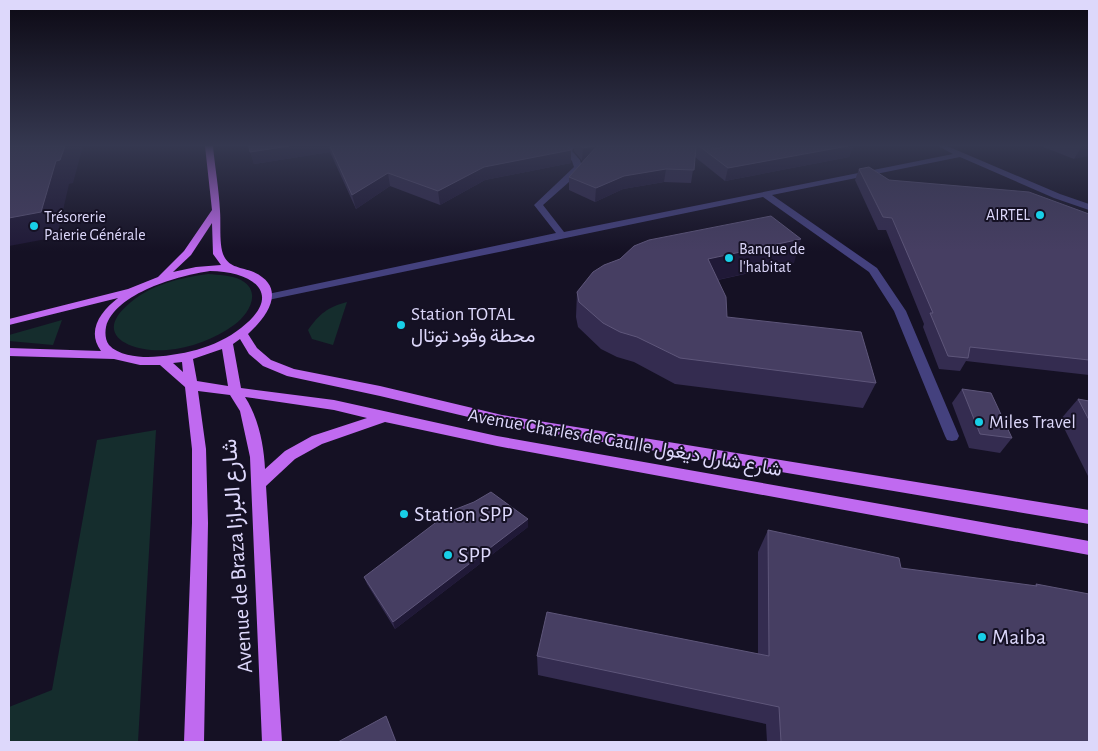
<svg xmlns="http://www.w3.org/2000/svg" width="1098" height="751" font-family="'Alegreya Sans',Vazirmatn,sans-serif">
<style>
.green{fill:#152d2d}
.lines{fill:none;stroke-linecap:round;stroke-linejoin:round}
.minor{fill:#44417e;fill-rule:evenodd}
.major{fill:#c06af0;fill-rule:evenodd}
.wall{fill:#342c50}
.shaded-wall{fill:#201937}
.building{fill:#463e62;stroke:#5e567a}
.poi-dot{fill:#18cfe7;stroke:#151124;stroke-width:2}
.labels{text-anchor:middle;dominant-baseline:central;stroke-width:4;stroke-linejoin:round;paint-order:stroke}
.far-poi-label{font-size:16px;fill:#ddd8fb;stroke:#151124;text-anchor:start}
.poi-label{font-size:19px;fill:#ddd8fb;stroke:#151124;text-anchor:start}
.street-label{font-size:19px;fill:#ddd8fb;stroke:#151124}
.near-poi-label{font-size:22px;fill:#ddd8fb;stroke:#151124;text-anchor:start}
.near-street-label{font-size:22px;fill:#ddd8fb;stroke:#151124}
</style>
<rect width="100%" height="100%" fill="#151124"/>
<g class="green">
<path d="M208,274C219,275 231,275 241,280C263,292 248,315 234,325C215,339 190,348 167,350C133,353 89,336 131,302C153,284 180,278 208,274Z"/>
<path d="M347,302L333,345L312,339L308,330C319,314 328,307 347,302Z"/>
<path d="M62,320L53,345L9,341V335Z"/>
<path d="M156,430L138,742H9V707L52,690L97,440Z"/>
</g>
<g class="lines">
<path class="minor" d="M568,146H575L572,151L580,160L582,167L578,174L543,205L564,232L953,154L938,146H947L1060,194L1089,204V210L1054,198L960,157L772,195L877,268L906,311L959,436L957,440L952,441L947,440L945,436L894,311L869,272L763,197L268,300L263,297L268,294L556,233L534,205L574,167L572,161L564,151Z"/>
<path class="major" d="M205,146H213C215,168 219,189 220,211C221,223 219,243 223,254C228,267 239,267 251,271C288,286 269,315 248,334L257,348L271,360L294,369L380,386L502,415L1089,510V524L502,425L380,396L287,376L263,366L249,354L240,339L233,344L241,388L334,400L497,436L1089,541V555L497,446L385,422L322,444L295,459L266,486L282,742H262L250,457L240,411L230,395L198,391L206,449L208,523L204,742H184L192,523V449L185,387L160,365H140L114,359L9,356V348L101,351C86,331 101,311 118,298L9,325V319L128,289L158,277L184,251L212,210ZM212,223L213,254L221,265L196,267L173,272L191,255ZM210,271C251,271 286,293 241,328C216,348 180,356 148,357C136,357 118,355 109,345C105,340 105,332 106,327C115,293 180,275 210,271ZM222,349L228,386L197,381L193,359ZM182,362L183,372L173,363ZM245,397L334,410L367,418L312,436L285,451L265,469C264,445 258,417 245,397Z"/>
</g>
<g class="wall">
<path d="M249,146H567L571,150V163L485,180L440,205L390,186L356,209L330,152L254,164Z"/>
<path d="M574,146H853L849,157L725,181L695,157L691,183L664,182L623,189L595,202L569,190V177L585,160L582,161L574,151Z"/>
<path d="M1041,146H1089L1074,159Z"/>
<path d="M859,169L889,180L1089,214V375L966,361L960,371L939,369L923,327L924,324L886,230H878L855,180Z"/>
<path d="M794,263L718,280L727,317L876,383L863,408L675,384L634,362L617,357L601,349L578,327L576,317L577,292Z"/>
<path d="M962,389L1012,438L1000,453L969,448L952,403Z"/>
<path d="M1078,399L1089,401V476H1088L1060,420Z"/>
<path d="M528,527L395,629L367,584L364,577Z"/>
<path d="M768,530L901,568L1035,586L1036,584L1089,742H767L766,724L538,675L537,656L758,654V552Z"/>
</g>
<g class="shaded-wall">
<path d="M65,146H83L73,183L69,184L57,237L9,246V218L56,161Z"/>
<path d="M289,146H329L330,152L254,164L250,152Z"/>
<path d="M595,146H598L597,158L582,161L583,148Z"/>
<path d="M848,146H853L849,157L725,181L728,168Z"/>
<path d="M1082,146H1089V156L1074,159Z"/>
<path d="M571,150V163L485,180L440,205L438,191L484,167Z"/>
<path d="M666,169L664,182L623,189L595,202L596,188L624,176Z"/>
<path d="M388,173L390,186L356,209L352,195Z"/>
<path d="M801,239L794,263L703,283L708,259Z"/>
<path d="M528,519V527L395,629L393,622Z"/>
<path d="M386,716L389,722L397,742H396Z"/>
</g>
<g class="building">
<path d="M9,146H65L60,160L56,161L41,212L9,218Z"/>
<path d="M249,146H289L250,152Z"/>
<path d="M330,146H567L571,150L484,167L438,191L388,173L352,195Z"/>
<path d="M581,146H595L583,148Z"/>
<path d="M597,146H696L694,170L666,169L624,176L596,188L569,177Z"/>
<path d="M699,146H710L714,149L723,147L724,146H848L728,168Z"/>
<path d="M869,167L889,180L1029,192L1089,214V360L970,347L968,358L948,356L930,313H933L892,218L883,217L859,169Z"/>
<path d="M771,216L801,239L708,259L726,297L727,317L861,332L876,383L680,358L637,337L620,332L603,323L579,302L577,292L593,272L604,265L620,259L634,246L649,240Z"/>
<path d="M962,389L991,393L1012,438L980,434Z"/>
<path d="M1078,399L1089,401V420Z"/>
<path d="M491,492L528,519L393,622L364,577L451,511L474,502Z"/>
<path d="M768,530L899,558L901,568L1037,586L1036,584L1089,594V742H781L779,707L537,656L547,612L769,656Z"/>
<path d="M386,716L396,742H338Z"/>
</g>
<linearGradient id="sky" x2="0" y2="1"><stop stop-color="#0c0914"/><stop offset="0.58" stop-color="#353850"/><stop offset="1" stop-color="#353850" stop-opacity="0"/></linearGradient>
<rect width="1098" height="251" fill="url(#sky)"/>
<g class="poi-dot">
<circle cx="1040" cy="215" r="5"/>
<circle cx="34" cy="226" r="5"/>
<circle cx="729" cy="258" r="5"/>
<circle cx="401" cy="325" r="5"/>
<circle cx="979" cy="422" r="5"/>
<circle cx="404" cy="514" r="5"/>
<circle cx="448" cy="555" r="5"/>
<circle cx="982" cy="637" r="5"/>
</g>
<g class="labels">
<g class="far-poi-label">
<text x="1030" y="215" text-anchor="end">AIRTEL</text>
<text x="44" y="217">Trésorerie<tspan x="44" dy="18">Paierie Générale</tspan></text>
<text x="739" y="249">Banque de<tspan x="739" dy="18">l'habitat</tspan></text>
</g>
<g class="poi-label">
<text x="411" y="314">Station TOTAL<tspan x="411" dy="22">محطة وقود توتال</tspan></text>
<text x="989" y="422">Miles Travel</text>
</g>
<g class="street-label">
<text transform="translate(625 443) rotate(10)">Avenue Charles de Gaulle شارع شارل ديغول</text>
</g>
<g class="near-poi-label">
<text x="414" y="514">Station SPP</text>
<text x="458" y="555">SPP</text>
<text x="992" y="637">Maiba</text>
</g>
<g class="near-street-label">
<text transform="translate(237 556) rotate(-94)">Avenue de Braza شارع البرازا</text>
</g>
</g>
<rect width="1098" height="751" fill="none" stroke="#ddd8fb" stroke-width="20"/>
</svg>
